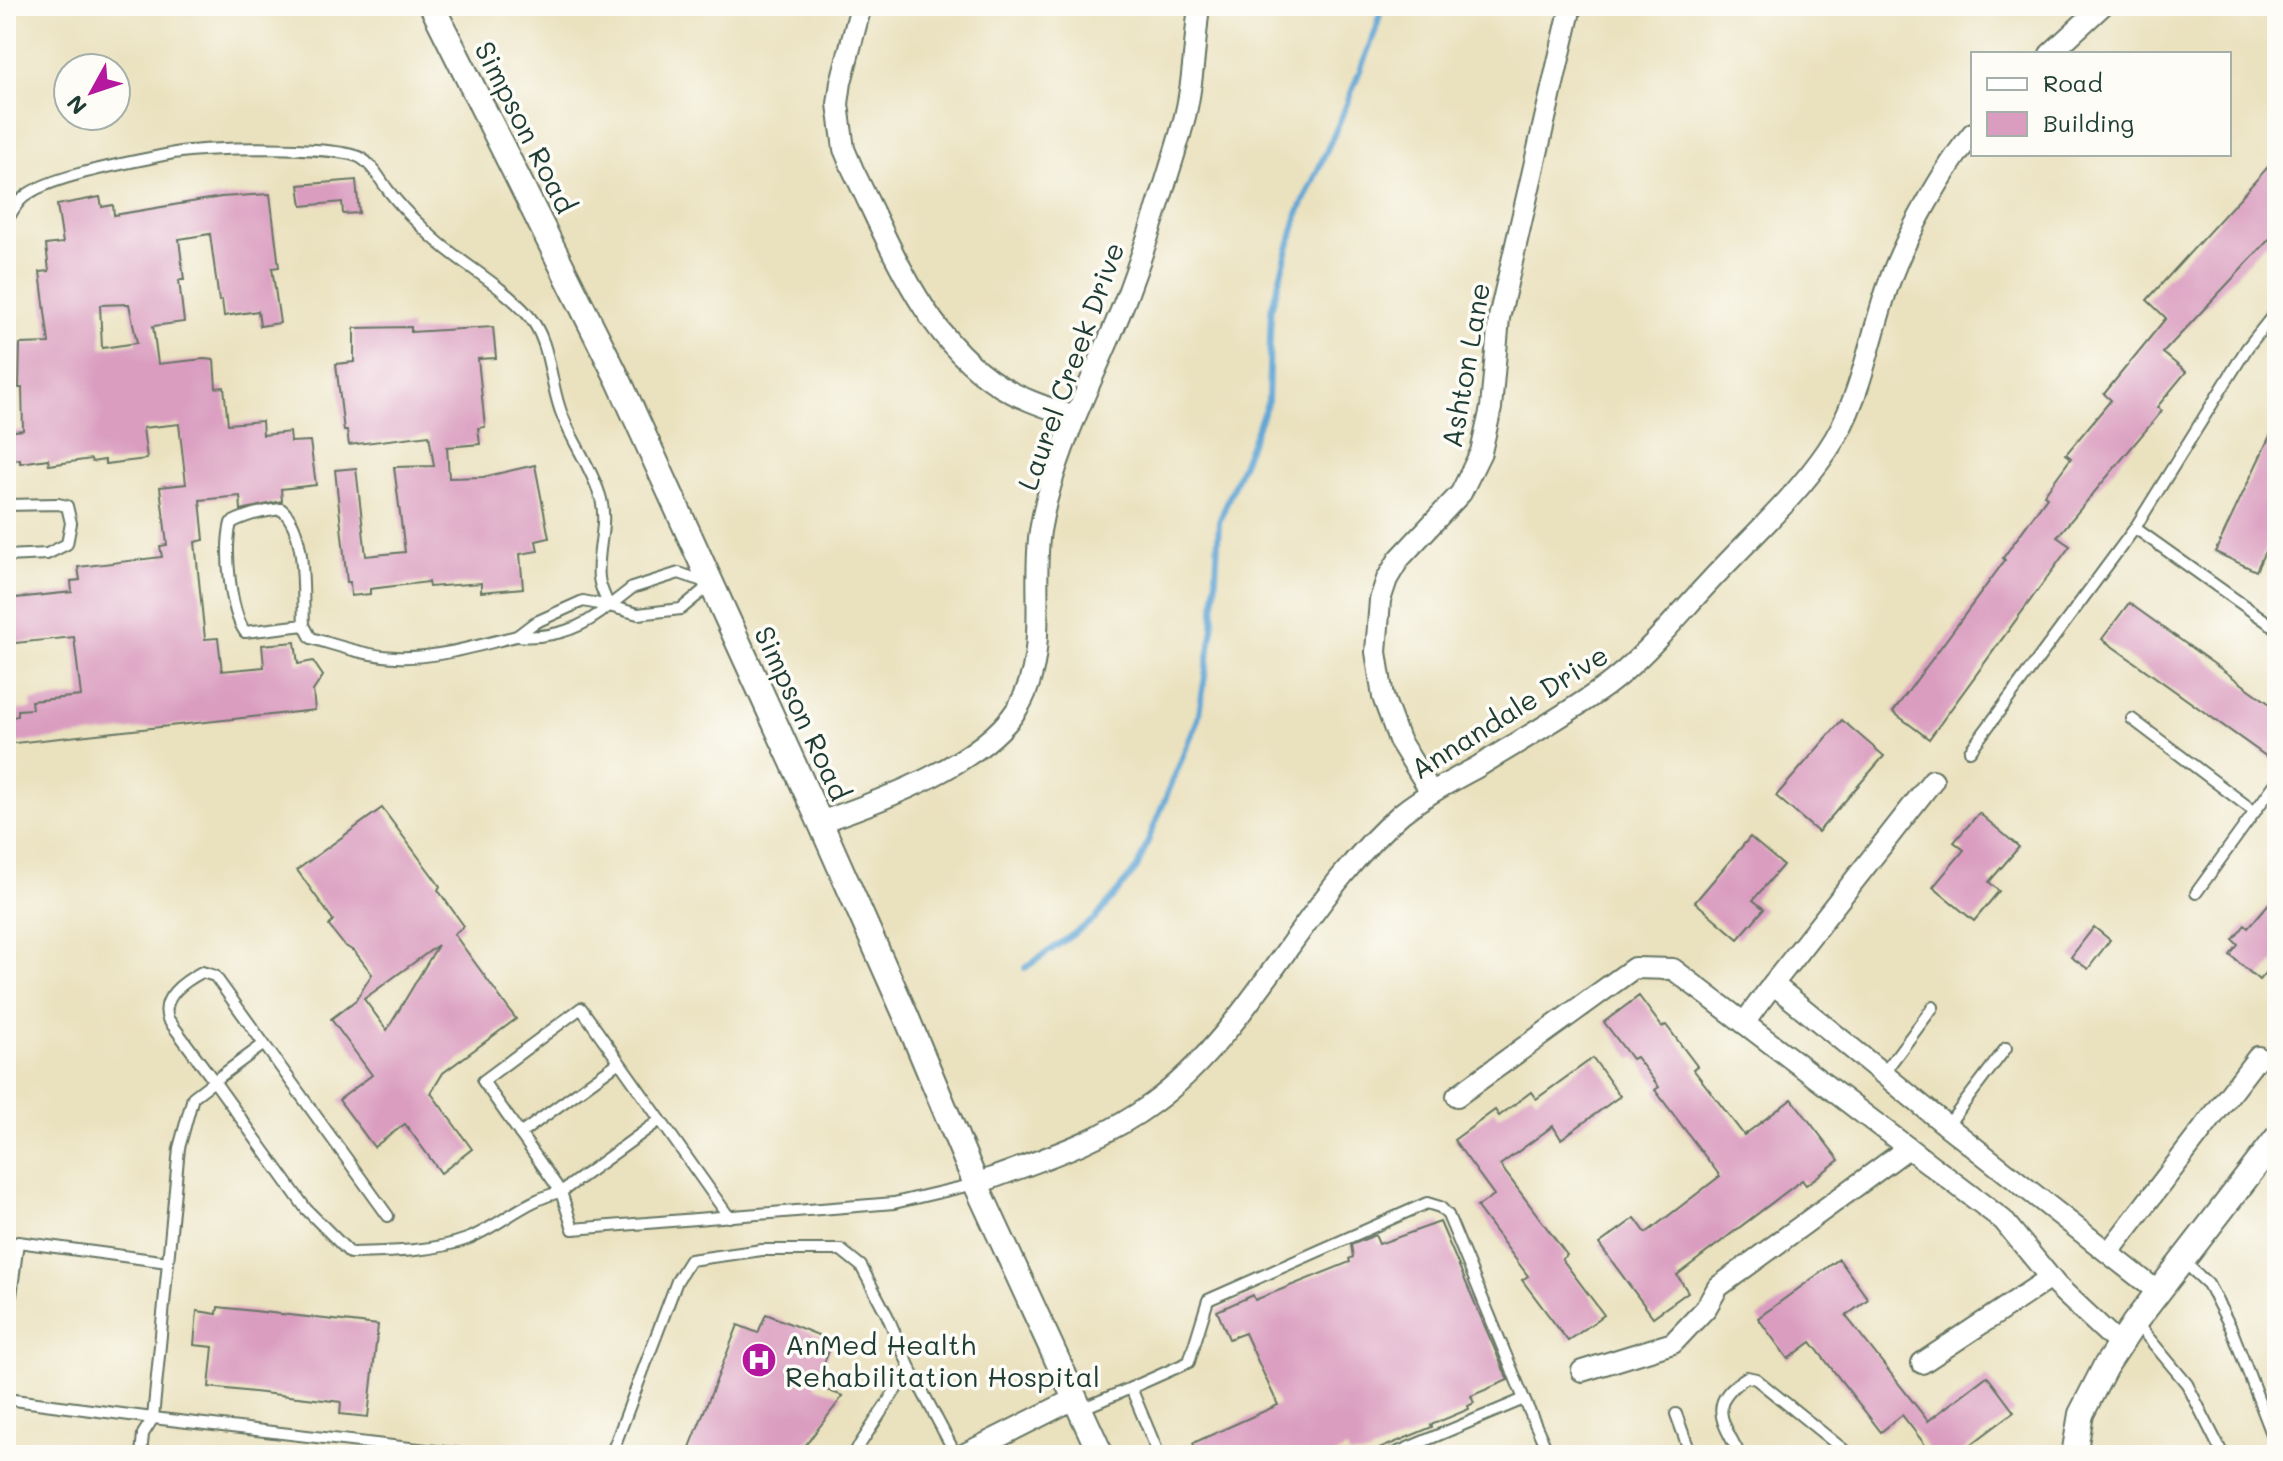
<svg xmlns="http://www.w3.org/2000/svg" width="2283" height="1461" font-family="Mali,sans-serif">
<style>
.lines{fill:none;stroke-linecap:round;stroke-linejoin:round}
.stream{stroke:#5ea5d4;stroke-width:6}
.building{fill:#da9dc0;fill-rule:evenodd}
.service-casing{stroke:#667664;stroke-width:14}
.minor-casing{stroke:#667664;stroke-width:24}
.tertiary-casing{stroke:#667664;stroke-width:28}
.service{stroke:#fff;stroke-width:10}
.minor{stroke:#fff;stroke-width:20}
.tertiary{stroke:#fff;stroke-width:24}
.labels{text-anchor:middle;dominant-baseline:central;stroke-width:7;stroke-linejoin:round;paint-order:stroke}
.street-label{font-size:28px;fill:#1f3d34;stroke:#fdfcf7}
.poi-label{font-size:28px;fill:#1f3d34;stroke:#fdfcf7;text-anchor:start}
</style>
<rect width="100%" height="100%" fill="#fdfcf7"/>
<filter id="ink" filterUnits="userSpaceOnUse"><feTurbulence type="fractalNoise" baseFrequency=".0125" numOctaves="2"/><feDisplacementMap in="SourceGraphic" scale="16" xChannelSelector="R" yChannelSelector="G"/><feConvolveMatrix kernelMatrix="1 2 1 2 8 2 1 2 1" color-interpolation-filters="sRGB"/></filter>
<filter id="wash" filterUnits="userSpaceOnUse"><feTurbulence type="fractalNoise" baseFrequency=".006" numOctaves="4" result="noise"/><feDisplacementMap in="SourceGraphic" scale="32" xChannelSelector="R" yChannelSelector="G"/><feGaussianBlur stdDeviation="1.8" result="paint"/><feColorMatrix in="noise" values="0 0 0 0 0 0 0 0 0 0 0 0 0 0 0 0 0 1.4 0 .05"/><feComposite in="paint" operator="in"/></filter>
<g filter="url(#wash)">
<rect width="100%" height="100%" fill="#eae1be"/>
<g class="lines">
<path class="stream" d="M1025,968L1095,919L1137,868L1198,719L1213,628L1219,522L1268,401L1271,309L1298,214L1340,121L1376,30L1382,6"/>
</g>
<g id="blocks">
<g class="building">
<path d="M2277,157V231L2163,353L2186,372L2157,407L2162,411L2057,537L2070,546L1929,739L1893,712L2005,560L2003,558L2047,497L2044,495L2071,458L2066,454L2111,400L2104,394L2166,318L2147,300Z"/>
<path d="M356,180L359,213L343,214L342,202L302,206L299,185Z"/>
<path d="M270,194L279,267L272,268L280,323L260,326L258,311L224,316L222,300L219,301L210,234L179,239L184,280H179L184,322L153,326L158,364L204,359L214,360L216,388L224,387L228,424L262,421L263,435L290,432L291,442L310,441L316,485L281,489L282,501L241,510L240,496L200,500L204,540L195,542L205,639L218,638L222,671L264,667L262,645L295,642L298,664L313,661L323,676L313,691L315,710L6,744V718L18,716V710L32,709L31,701L81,696L74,637L6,644V599L72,592L71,581L80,580L78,567L162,557L160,546L167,545L160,487L186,484L179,424L143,428L147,459L105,464V460L92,462L91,459L49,465L48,459L20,463V459L6,461V432L23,430L22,388H19L20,344L49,343L40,272L49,271L46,245L63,243L57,205L100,197L102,207L113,205L114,215L221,197ZM129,304L137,343L102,348L100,305Z"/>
<path d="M411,327V332L493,327L496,358L478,359L485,427L478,428L480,444L447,447L449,478L483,477L535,465L549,538L536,541L538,551L520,554L523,588L481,592V583L429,587L428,582L370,589V594L351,596L350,582H347L335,470L356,468L366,556L405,552L394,467L434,466L429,435L349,445L347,431H344L336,364L354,362V328Z"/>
<path d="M2277,421V521L2272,531L2274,532L2256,571L2215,552Z"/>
<path d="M2129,603L2277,709V764L2102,639Z"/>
<path d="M1842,720L1884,756L1818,832L1776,796Z"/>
<path d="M382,808L440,886L438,890L464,926L454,934L516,1019L443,1073L431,1093L472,1149L441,1173L405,1124L374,1147L339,1100L372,1075L331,1019L356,1000L372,974L355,952L344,945L329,926L333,920L297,870ZM438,945L387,1030L364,999Z"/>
<path d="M1979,813L2019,847L1989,882L1999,891L1974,921L1933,887L1964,850L1954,842Z"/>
<path d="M1750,837L1783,865L1753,900L1764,909L1738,939L1695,902Z"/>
<path d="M2277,894V959L2259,980L2230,955L2238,945L2233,940L2245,925L2248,928Z"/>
<path d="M2094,927L2110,940L2088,969L2071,957Z"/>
<path d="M1639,996L1662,1027L1666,1025L1697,1066L1693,1069L1744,1135L1792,1099L1839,1160L1806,1185L1802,1180L1677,1275L1688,1292L1653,1317L1599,1244L1635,1218L1646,1233L1720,1176L1655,1090L1659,1087L1636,1057L1632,1059L1604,1022Z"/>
<path d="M1593,1058L1620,1096L1561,1139L1553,1126L1500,1165L1567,1255L1562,1259L1604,1315L1568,1341L1522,1280L1528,1276L1477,1207L1494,1195L1454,1140L1495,1110L1499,1116L1531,1092L1536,1099Z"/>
<path d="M1440,1222L1508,1380L1471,1396L1474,1403L1468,1406L1469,1409L1431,1425L1432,1427L1365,1455H1349L1347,1449L1334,1455H1198L1193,1443L1278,1405L1245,1333L1229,1339L1217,1311L1253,1295L1255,1300L1350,1262L1349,1259L1353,1257L1351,1245L1375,1235L1379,1244Z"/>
<path d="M1839,1259L1868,1299L1846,1316L1928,1421L1987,1376L2014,1412L1957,1455H1933L1902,1415L1881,1432L1811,1342L1788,1359L1758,1318Z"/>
<path d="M218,1307L378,1325L368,1417L340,1414L341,1402L209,1387L213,1347L194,1345L197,1311L217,1314Z"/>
<path d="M766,1314L833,1341L815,1386L843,1396L798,1455H687L738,1325L758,1333Z"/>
</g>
</g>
</g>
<g filter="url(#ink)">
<use href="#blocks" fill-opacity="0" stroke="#667664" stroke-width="2"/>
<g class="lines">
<defs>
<g id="service">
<path d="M6,222C11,214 16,203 24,197C49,175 139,161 174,153C203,147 338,145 361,158C373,165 380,180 388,190C398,203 409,215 421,226C453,260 497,280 528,315C552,342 549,385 563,417C574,445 593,470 601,499C608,525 596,551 599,578C600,587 605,597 609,606"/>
<path d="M6,505L58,504L67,506L71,523L67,544L47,554L6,556"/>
<path d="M2135,528L2277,629"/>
<path d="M679,573L711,584L681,609L638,614L609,606L632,588Z"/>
<path d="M583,601L609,606C582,629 553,639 517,636L534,623Z"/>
<path d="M304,625L245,632C230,610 224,550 231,523C248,514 263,511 281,509C308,531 302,593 304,625L311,638C339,646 367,656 396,657C436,659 478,645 517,636"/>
<path d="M2132,719L2255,812"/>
<path d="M1970,751L2135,528L2247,348L2277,310"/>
<path d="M2196,893L2277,781"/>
<path d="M264,1044L215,976L202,972C185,981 160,997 168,1019L214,1081L264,1044L388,1216"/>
<path d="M1883,1074L1933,1007"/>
<path d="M660,1120L561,1192L483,1081L581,1008L729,1217"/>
<path d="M1947,1126L2006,1048"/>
<path d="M520,1134L619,1062"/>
<path d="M2184,1262L2208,1284L2231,1328L2277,1447"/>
<path d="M2137,1324L2187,1384L2223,1455"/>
<path d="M6,1334L18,1242L168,1262"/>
<path d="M1131,1388L1189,1362L1208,1300L1427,1203L1440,1207L1448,1215L1524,1399"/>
<path d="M6,1399L153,1418L179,1148L193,1097L214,1081L306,1209L350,1253C386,1252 433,1252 467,1239C500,1226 526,1199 561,1192L573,1229L894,1203L975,1184"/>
<path d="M1081,1409L1131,1388L1159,1455"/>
<path d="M1676,1414L1691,1455"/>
<path d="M141,1455L143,1434L153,1418L470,1455"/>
<path d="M611,1455L677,1281L690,1260L762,1250H841L861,1266L887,1315L910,1368"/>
<path d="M853,1455L910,1368L956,1455"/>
<path d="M1391,1455L1524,1399L1549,1455"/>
<path d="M1740,1455C1722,1421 1706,1402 1747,1377L1756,1379L1850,1455"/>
</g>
<g id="minor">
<path d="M861,6L841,82L838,104L844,149L853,170C892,248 924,338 1000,386C1023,400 1049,408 1074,417"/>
<path d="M2050,54L2102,6"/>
<path d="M1431,792L1399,740L1383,697L1376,652L1380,600L1387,579L1399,559L1461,493L1481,452L1491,408L1499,318L1571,6"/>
<path d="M820,822C881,801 982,764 1017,709C1050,658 1031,589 1040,531C1054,447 1098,372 1128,293C1145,247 1160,201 1174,155C1179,138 1185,120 1188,102C1194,71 1195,38 1199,6"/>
<path d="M1773,984L1933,780"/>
<path d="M1744,1023L1773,984L1947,1126L2158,1292"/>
<path d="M1457,1096L1634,968L1673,969L2003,1220L2057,1286L2120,1345"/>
<path d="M976,1184C1037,1161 1101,1142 1153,1103C1253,1029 1307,894 1402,813C1426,794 1452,781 1479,766C1521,740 1566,715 1606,686C1646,656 1677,616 1711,580C1750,538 1795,498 1827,451C1861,402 1869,339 1889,283C1904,239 1944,168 1973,133"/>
<path d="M2109,1252L2258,1057"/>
<path d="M1922,1363L2050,1278"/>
<path d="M1582,1371L1673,1343L1706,1308L1718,1287L1908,1148"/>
<path d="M963,1455L1076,1398"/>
</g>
<g id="tertiary">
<path d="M432,6L619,381L820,822L906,1016L976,1184L1101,1455"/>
<path d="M2074,1455L2081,1414L2105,1367L2135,1322L2277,1138"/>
</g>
</defs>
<use href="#service" class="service-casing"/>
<use href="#minor" class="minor-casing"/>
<use href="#tertiary" class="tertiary-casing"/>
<use href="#service" class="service"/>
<use href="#minor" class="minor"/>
<use href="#tertiary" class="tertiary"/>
</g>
</g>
<defs>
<symbol id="hospital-disc" viewBox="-11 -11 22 22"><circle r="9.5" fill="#b5179e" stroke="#fdfcf7"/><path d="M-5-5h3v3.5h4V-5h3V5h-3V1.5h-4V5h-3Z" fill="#fff"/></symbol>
</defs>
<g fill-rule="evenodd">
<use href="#hospital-disc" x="739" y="1340" width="40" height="40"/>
</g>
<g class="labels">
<g class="street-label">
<text transform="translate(526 127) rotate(63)">Simpson Road</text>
<text transform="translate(1465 365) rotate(-80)">Ashton Lane</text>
<text transform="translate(1070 366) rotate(-70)">Laurel Creek Drive</text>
<text transform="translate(1509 711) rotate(-32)">Annandale Drive</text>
<text transform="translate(803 713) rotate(65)">Simpson Road</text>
</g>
<g class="poi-label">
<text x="785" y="1344">AnMed Health<tspan x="785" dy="32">Rehabilitation Hospital</tspan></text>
</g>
</g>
<rect width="2283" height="1461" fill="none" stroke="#fdfcf7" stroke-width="32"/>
<rect x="1971" y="52" width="260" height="104" fill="#fdfcf7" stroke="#a4b0a9" stroke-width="2"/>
<rect x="1987" y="78" width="40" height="12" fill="#ffffff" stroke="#a4b0a9" stroke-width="2"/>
<text x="2043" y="92" font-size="24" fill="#1f3d34">Road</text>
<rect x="1987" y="112" width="40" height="24" fill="#da9dc0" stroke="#a4b0a9" stroke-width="2"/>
<text x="2043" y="132" font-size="24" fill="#1f3d34">Building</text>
<g transform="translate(92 92) rotate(230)"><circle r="38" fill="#fdfcf7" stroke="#a4b0a9" stroke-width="2"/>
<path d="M0-6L14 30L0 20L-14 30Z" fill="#b5179e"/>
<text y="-12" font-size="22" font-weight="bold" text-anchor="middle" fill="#1f3d34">N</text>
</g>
</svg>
